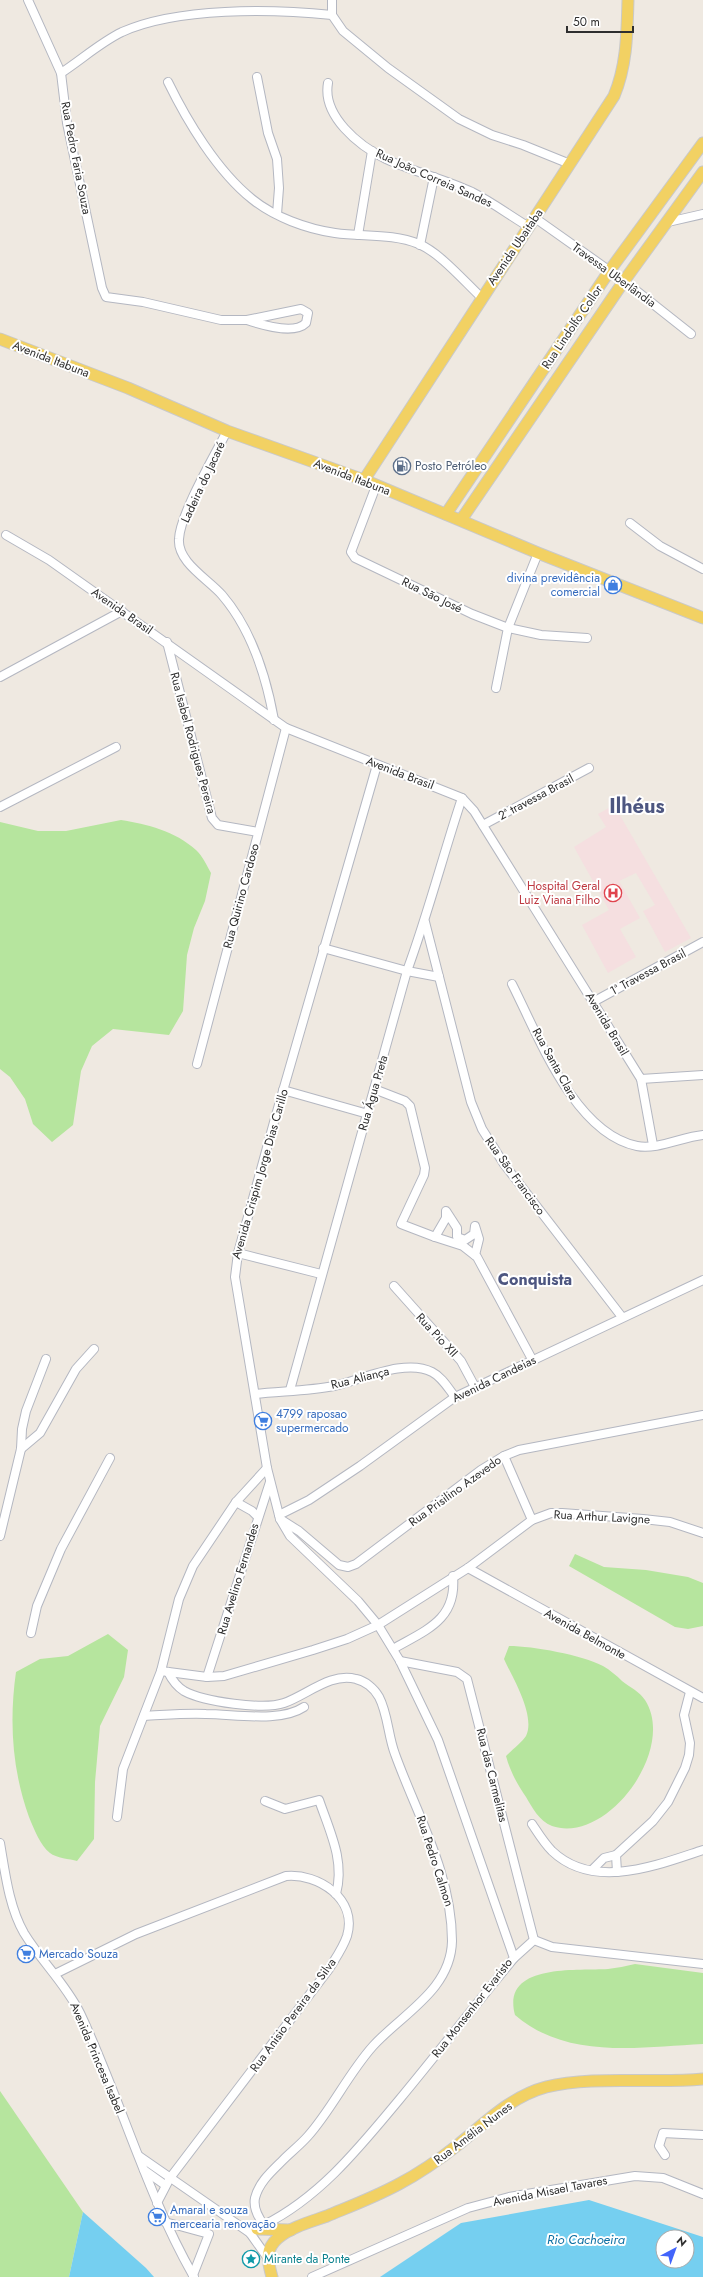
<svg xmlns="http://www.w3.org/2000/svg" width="703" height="2277" font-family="Jost,sans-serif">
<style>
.medical{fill:#f5dfe0}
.green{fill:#b6e59e}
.water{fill:#75cff0;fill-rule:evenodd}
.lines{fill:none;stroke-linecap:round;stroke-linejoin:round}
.minor-casing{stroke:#b4b7c1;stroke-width:10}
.major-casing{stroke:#c9c9c9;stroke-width:13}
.minor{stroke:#fff;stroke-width:8}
.major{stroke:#f2d163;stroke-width:11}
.labels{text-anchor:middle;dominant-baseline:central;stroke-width:4;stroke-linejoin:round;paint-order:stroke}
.street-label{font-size:12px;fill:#2e2e2e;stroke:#fff}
.service-label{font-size:12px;fill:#4e5e75;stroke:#fff;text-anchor:start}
.shop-label{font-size:12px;fill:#366cbe;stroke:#fff;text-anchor:start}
.health-label{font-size:12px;fill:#be3a42;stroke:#fff;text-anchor:end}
.culture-label{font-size:12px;fill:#0d838f;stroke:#fff;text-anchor:start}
.water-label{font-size:13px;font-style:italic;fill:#0d6fa3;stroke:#fff}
.district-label{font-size:16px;font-weight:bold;fill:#4d5680;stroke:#fff}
.town-label{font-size:20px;font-weight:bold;fill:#4d5680;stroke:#fff}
</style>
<rect width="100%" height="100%" fill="#efe9e1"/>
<path class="medical" d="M614,805L691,938L665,952L643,911L655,905L636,873L619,881L640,918L620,929L636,957L608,973L582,925L609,910L574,847L606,827L598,814Z"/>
<g class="green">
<path d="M121,820C147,824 175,831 196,850C202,855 207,866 211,873L205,901L194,928L187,955L183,1011L169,1035L113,1029L92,1046L81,1071L73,1125L52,1142L33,1124L25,1099L10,1077L0,1069V822L38,831H66Z"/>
<path d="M575,1554L604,1567L646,1570L688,1577L703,1583V1626L688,1629L675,1627L569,1566Z"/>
<path d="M108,1634L128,1650L124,1677L100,1726L95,1782L94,1839L77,1861C70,1859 56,1858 50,1853C40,1845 34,1829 29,1817C12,1770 9,1721 16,1672L40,1659L68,1656Z"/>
<path d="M509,1646C533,1646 582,1655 603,1666C610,1670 617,1676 622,1681C631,1688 639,1691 645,1700C677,1749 607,1845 552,1826C539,1821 532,1807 526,1797C517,1784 510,1771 506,1756C511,1751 523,1741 526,1736C536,1715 512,1677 504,1659Z"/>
<path d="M635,1964L703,1973V2044C640,2047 567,2060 515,2015C501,1963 576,1971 608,1969C617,1968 626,1966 635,1964Z"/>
<path d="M0,2091L83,2212L69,2277H0Z"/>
</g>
<g class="water">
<path d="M589,2200L703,2237V2277H380L461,2223ZM663,2237H687V2261H663Z"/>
<path d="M83,2212L146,2268L154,2277H69Z"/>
</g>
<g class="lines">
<defs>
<g id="minor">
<path d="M28,0L61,73L67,123L102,288L106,297L143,302L221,320H247L301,309L308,313L306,323C294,335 262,325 247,320"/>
<path d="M332,0V15"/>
<path d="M61,73C81,60 101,42 122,32C178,7 271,9 332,15L343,31L388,68L459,119L492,135L523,145L570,164"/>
<path d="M257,77L268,133L277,159L279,188L277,214"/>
<path d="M168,82C187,121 217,171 252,199C274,217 307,229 335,233C363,237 392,233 419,244C440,253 464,281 481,297"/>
<path d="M328,83C322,116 359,146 386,159C414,172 444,179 472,192C492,202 509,215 529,227"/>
<path d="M535,218L624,281L691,334"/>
<path d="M668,222L703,214"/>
<path d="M358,235L372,151"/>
<path d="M420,245L434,177"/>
<path d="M227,431C215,455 180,514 179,539C177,562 208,579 222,595C252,630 266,675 274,720"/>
<path d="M376,486L351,552L355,558L472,614L508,628L541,635L587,638"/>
<path d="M630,523L660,546L703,569"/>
<path d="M6,535L49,560L286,728L462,798L474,811L641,1079L703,1075"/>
<path d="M167,642L212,818L218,825L258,832"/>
<path d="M0,677L122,611"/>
<path d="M496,688L508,628L538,553"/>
<path d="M0,807L116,747"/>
<path d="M483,825L589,768"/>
<path d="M425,922L471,1102L482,1129L504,1164L622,1317"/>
<path d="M323,948L407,971L439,977"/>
<path d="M512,984C538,1035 574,1133 637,1146C657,1150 682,1137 703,1135"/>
<path d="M593,1002L703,942"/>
<path d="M197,1064L286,728"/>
<path d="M641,1079L653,1145"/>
<path d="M374,1089L405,1101L410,1106L425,1168L424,1175L401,1224L435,1237L446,1218V1211L457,1228V1237L465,1240L474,1234L475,1226L479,1239L475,1255"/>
<path d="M283,1090L368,1114"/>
<path d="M435,1237L463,1246L477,1257L533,1361"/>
<path d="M238,1253L321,1274"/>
<path d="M394,1286L461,1361L475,1387"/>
<path d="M290,1390L407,971C428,914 443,855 462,798"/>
<path d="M255,1394C281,1391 308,1391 334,1386C362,1380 405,1358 432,1372C442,1377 448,1388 455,1397"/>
<path d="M21,1449L40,1433L76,1369L94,1349"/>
<path d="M504,1456L532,1520"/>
<path d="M236,1502L252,1511L258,1517"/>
<path d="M279,1515L309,1500L360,1466L455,1397L703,1280"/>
<path d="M280,1519L299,1531L339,1565L348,1567L356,1564L481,1470L504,1456L519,1450L703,1415"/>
<path d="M0,1536L21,1449L22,1429L26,1411L46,1359"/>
<path d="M468,1568L703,1698"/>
<path d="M31,1633L37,1606L61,1549L110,1458"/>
<path d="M393,1649C426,1630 457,1620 453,1576"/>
<path d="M400,1661L457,1672L467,1679L534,1940"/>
<path d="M161,1671L207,1677L224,1676L313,1650L347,1639L378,1625L468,1568L532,1520L551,1513H562L643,1519L670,1522L703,1533"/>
<path d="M168,1672C172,1680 176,1686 184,1691C204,1702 264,1710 284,1703C307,1695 331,1672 356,1679C365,1681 374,1688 379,1697C388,1714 388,1736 395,1754C417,1815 452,1874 452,1941C451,1990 402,2014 373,2046C348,2074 332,2109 308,2136C300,2145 291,2152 283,2160C272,2171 259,2182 255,2198C253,2208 258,2217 264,2225L250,2233"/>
<path d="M207,1677L270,1482"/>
<path d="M144,1716C165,1715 186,1713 206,1714C235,1714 280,1723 304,1707"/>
<path d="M265,1801L285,1809L319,1800C330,1832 345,1861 336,1894"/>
<path d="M117,1817L123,1769L161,1671L179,1599L193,1566L236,1502L267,1468"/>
<path d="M532,1824C538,1833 544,1843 552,1851C594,1891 657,1865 703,1850"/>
<path d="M0,1843C5,1872 9,1907 24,1933C41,1961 65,1983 80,2013C121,2100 146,2193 194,2277"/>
<path d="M592,1870L604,1858L616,1855"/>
<path d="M617,1872L616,1855L653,1821L668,1802L685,1768L689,1755L690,1743L684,1715L690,1692"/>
<path d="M514,1958L534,1940L552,1947L703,1964"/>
<path d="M55,1974L136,1934L286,1876C318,1873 358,1899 347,1936C343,1948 335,1959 329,1969L170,2178L157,2203"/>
<path d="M665,2155L659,2146L663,2133L703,2135"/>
<path d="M139,2156L250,2233L267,2257"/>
<path d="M144,2170L165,2185"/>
<path d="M165,2222L209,2234L193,2275"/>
<path d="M264,2225C320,2197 359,2148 399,2100C438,2053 475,2005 514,1958L438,1740L400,1661L378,1625L358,1601L290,1536L280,1519L267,1468L235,1277L238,1253L274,1122L377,765"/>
<path d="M312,2277L468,2208L509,2197L635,2176L663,2178L703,2194"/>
</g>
<g id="major">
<path d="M0,339L128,388L227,431L364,480L538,553L703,618"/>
<path d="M364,480L614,96C627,65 627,33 628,0"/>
<path d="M446,514L610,270L703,143"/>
<path d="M461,520L624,281L703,172"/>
<path d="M257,2229L291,2230"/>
<path d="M272,2277C268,2262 264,2250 278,2238C291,2227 310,2222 327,2216C351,2206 375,2197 399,2184C420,2173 440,2159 459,2144C486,2122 512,2096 546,2087C594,2075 653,2084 703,2079"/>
</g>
</defs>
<use href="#minor" class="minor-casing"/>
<use href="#major" class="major-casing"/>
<use href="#minor" class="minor"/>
<use href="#major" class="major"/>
</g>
<defs>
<symbol id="fuel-ring" viewBox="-11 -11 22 22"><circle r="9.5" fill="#fff" stroke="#5c6f8a" stroke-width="1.5"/><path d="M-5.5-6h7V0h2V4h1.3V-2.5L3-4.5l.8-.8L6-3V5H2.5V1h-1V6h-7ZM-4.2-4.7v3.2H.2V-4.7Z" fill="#5c6f8a"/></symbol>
<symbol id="shop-ring" viewBox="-11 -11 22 22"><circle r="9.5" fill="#fff" stroke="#3f7fe0" stroke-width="1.5"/><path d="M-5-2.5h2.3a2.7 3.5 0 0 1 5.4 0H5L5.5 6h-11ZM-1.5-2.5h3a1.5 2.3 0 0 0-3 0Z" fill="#3f7fe0"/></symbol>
<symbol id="hospital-ring" viewBox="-11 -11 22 22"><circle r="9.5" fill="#fff" stroke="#e0444e" stroke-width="1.5"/><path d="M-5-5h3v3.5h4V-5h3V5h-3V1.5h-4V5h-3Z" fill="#e0444e"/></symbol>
<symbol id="supermarket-ring" viewBox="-11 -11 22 22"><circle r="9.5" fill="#fff" stroke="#3f7fe0" stroke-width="1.5"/><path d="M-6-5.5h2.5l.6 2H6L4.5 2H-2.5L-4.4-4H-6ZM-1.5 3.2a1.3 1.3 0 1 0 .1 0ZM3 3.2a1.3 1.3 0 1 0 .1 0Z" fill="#3f7fe0"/></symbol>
<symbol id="sight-ring" viewBox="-11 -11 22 22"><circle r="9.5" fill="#fff" stroke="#0f9aa8" stroke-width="1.5"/><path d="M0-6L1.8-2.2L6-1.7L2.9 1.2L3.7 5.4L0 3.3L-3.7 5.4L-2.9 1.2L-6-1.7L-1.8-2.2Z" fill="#0f9aa8"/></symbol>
</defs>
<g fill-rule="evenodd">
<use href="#fuel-ring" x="392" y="456" width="20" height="20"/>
<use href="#shop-ring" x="603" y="575" width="20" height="20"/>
<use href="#hospital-ring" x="603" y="883" width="20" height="20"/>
<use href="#supermarket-ring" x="253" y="1411" width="20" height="20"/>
<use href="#supermarket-ring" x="16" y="1944" width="20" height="20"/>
<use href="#supermarket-ring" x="147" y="2207" width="20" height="20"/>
<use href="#sight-ring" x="241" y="2249" width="20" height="20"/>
</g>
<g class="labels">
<g class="street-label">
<text transform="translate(76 158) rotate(79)">Rua Pedro Faria Souza</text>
<text transform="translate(434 178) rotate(24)">Rua João Correia Sandes</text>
<text transform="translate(515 247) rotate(-56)">Avenida Ubaitaba</text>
<text transform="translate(614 275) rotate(36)">Travessa Uberlândia</text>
<text transform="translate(572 327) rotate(-56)">Rua Lindolfo Collor</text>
<text transform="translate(51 359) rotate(21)">Avenida Itabuna</text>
<text transform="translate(352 477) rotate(21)">Avenida Itabuna</text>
<text transform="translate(203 482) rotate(-65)">Ladeira do Jacaré</text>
<text transform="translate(432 595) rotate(26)">Rua São José</text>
<text transform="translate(122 611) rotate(35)">Avenida Brasil</text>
<text transform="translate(193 743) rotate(75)">Rua Isabel Rodrigues Pereira</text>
<text transform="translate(400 773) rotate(21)">Avenida Brasil</text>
<text transform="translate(536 797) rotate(-28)">2ª travessa Brasil</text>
<text transform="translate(241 896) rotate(-75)">Rua Quirino Cardoso</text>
<text transform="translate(648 972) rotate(-28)">1ª Travessa Brasil</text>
<text transform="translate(607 1024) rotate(59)">Avenida Brasil</text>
<text transform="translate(555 1064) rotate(61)">Rua Santa Clara</text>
<text transform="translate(373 1093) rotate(-74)">Rua Água Preta</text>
<text transform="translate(260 1174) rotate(-74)">Avenida Crispim Jorge Dias Carillo</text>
<text transform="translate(515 1176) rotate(54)">Rua São Francisco</text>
<text transform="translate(437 1335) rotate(47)">Rua Pio XII</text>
<text transform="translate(360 1378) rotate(-14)">Rua Aliança</text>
<text transform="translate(494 1379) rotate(-26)">Avenida Candeias</text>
<text transform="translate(455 1491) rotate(-36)">Rua Prisilino Azevedo</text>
<text transform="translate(602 1517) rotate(3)">Rua Arthur Lavigne</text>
<text transform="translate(238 1579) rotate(-73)">Rua Avelino Fernandes</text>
<text transform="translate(585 1634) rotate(29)">Avenida Belmonte</text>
<text transform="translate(492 1775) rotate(76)">Rua das Carmelitas</text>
<text transform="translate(435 1861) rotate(72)">Rua Pedro Calmon</text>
<text transform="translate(472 2008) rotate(-52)">Rua Monsenhor Evaristo</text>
<text transform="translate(293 2015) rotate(-54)">Rua Anisio Pereira da Silva</text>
<text transform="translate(97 2058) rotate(67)">Avenida Princesa Isabel</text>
<text transform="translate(473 2133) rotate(-37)">Rua Amélia Nunes</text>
<text transform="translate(550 2191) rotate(-11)">Avenida Misael Tavares</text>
</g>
<g class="service-label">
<text x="415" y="466">Posto Petróleo</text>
</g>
<g class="shop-label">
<text x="600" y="578" text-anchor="end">divina previdência<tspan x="600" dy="14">comercial</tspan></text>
<text x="276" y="1414">4799 raposao<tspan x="276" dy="14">supermercado</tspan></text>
<text x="39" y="1954">Mercado Souza</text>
<text x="170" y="2210">Amaral e souza<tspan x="170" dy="14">mercearia renovação</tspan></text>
</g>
<g class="health-label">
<text x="600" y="886">Hospital Geral<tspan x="600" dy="14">Luiz Viana Filho</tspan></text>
</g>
<g class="culture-label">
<text x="264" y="2259">Mirante da Ponte</text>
</g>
<g class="water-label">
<text x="586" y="2239">Rio Cachoeira</text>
</g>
<g class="district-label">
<text x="535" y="1279">Conquista</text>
</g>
<g class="town-label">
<text x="637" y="806">Ilhéus</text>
</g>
</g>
<g transform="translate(675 2249) rotate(41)"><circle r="19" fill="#ffffff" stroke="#ababab"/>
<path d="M0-3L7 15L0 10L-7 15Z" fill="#4264fb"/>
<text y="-6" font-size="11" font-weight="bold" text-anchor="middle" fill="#2e2e2e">N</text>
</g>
<path d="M567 26v6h66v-6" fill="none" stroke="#2e2e2e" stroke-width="2"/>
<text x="573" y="26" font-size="12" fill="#2e2e2e" stroke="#ffffff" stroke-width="3" paint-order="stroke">50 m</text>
</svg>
